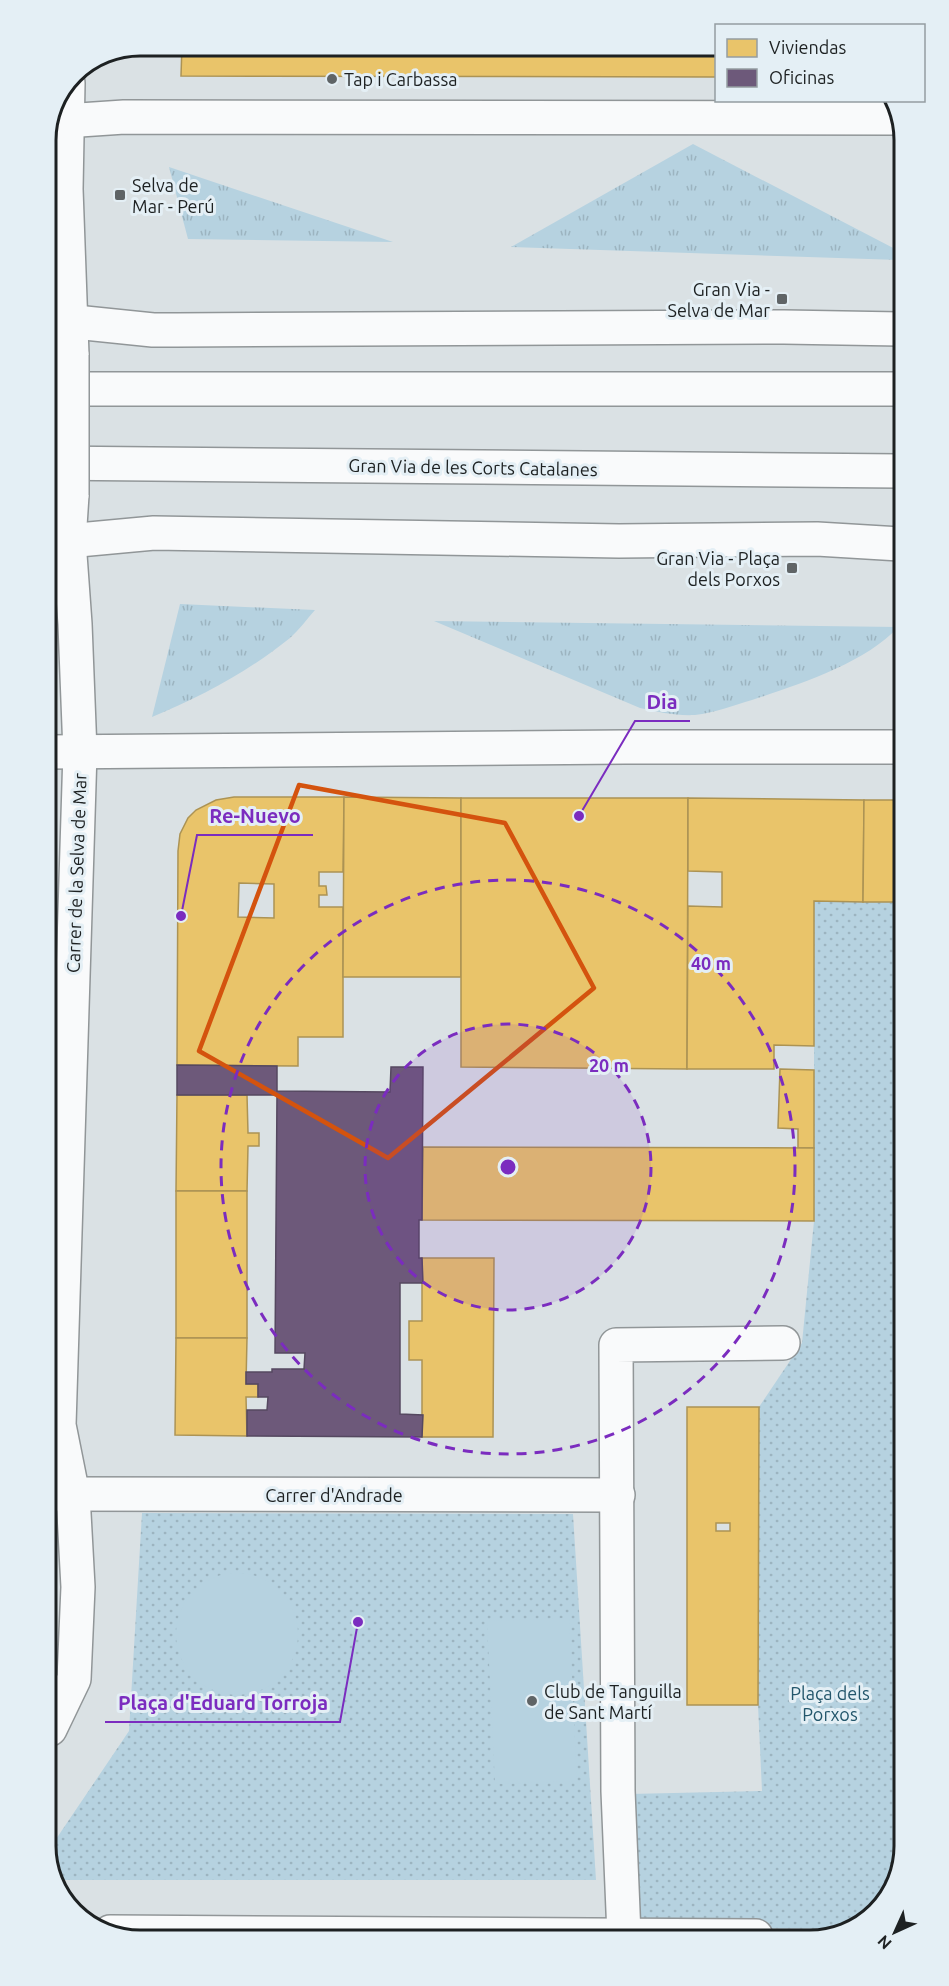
<svg xmlns="http://www.w3.org/2000/svg" width="949" height="1986" font-family="Ubuntu,sans-serif">
<style>
.grass{fill:url(#grass-tufts)}
.park{fill:url(#park-dots)}
.pitch{fill:#b6d2e0}
.homes{fill:#e9c46a;stroke:#ac9354;stroke-width:1.5;fill-rule:evenodd}
.offices{fill:#6d597a;stroke:#554860;stroke-width:1.5}
.lines{fill:none;stroke-linecap:round;stroke-linejoin:round}
.minor-casing{stroke:#919698;stroke-width:36}
.major-casing{stroke:#919698;stroke-width:36}
.highway-casing{stroke:#919698;stroke-width:36}
.minor{stroke:#f9fafb;stroke-width:33}
.major{stroke:#f9fafb;stroke-width:33}
.highway{stroke:#f9fafb;stroke-width:33}
.minor-bridge-casing{stroke:#919698;stroke-width:36;stroke-linecap:butt}
.minor-bridge{stroke:#f9fafb;stroke-width:33}
.marked{fill:none;stroke:#d4530e;stroke-width:4.5;stroke-linejoin:round}
.ring{fill:none;stroke:#7b2cbf;stroke-width:3;stroke-dasharray:10 8}
.poi-dot{fill:#5f6466;stroke:#e4eff5;stroke-width:2}
.labels{text-anchor:middle;dominant-baseline:central;stroke-width:6;stroke-linejoin:round;paint-order:stroke}
.poi-label{font-size:18px;fill:#1d2122;stroke:#e4eff5;text-anchor:start}
.street-label{font-size:18px;fill:#1d2122;stroke:#e4eff5}
.park-label{font-size:18px;fill:#23566b;stroke:#e4eff5}
.rim{fill:none;stroke:#1d2122;stroke-width:3}
.centre{fill:#7b2cbf;stroke:#e4eff5;stroke-width:3}
.ring-label{font-size:18px;text-anchor:middle;font-weight:bold;fill:#7b2cbf;stroke:#e4eff5;stroke-width:6;stroke-linejoin:round;paint-order:stroke}
.leader{fill:none;stroke:#7b2cbf;stroke-width:2}
.callout-dot{fill:#7b2cbf;stroke:#e4eff5;stroke-width:2}
.callout-label{font-size:20px;text-anchor:middle;font-weight:bold;fill:#7b2cbf;stroke:#e4eff5;stroke-width:6;stroke-linejoin:round;paint-order:stroke}
</style>
<defs>
<pattern id="grass-tufts" width="24" height="20" patternUnits="userSpaceOnUse" patternTransform="scale(1.5)"><rect width="24" height="20" fill="#b6d2e0"/><path d="M3 7l-1-3M5 7V3M7 7l1-3M15 17l-1-3M17 17v-4M19 17l1-3" fill="none" stroke="#9cb4c0"/></pattern>
<pattern id="park-dots" width="8" height="8" patternUnits="userSpaceOnUse" patternTransform="scale(1.5)"><rect width="8" height="8" fill="#b6d2e0"/><path d="M2 2h.1M6 6h.1" fill="none" stroke="#9cb4c0" stroke-width="1.8" stroke-linecap="round"/></pattern>
</defs>
<rect width="100%" height="100%" fill="#dae1e4"/>
<g class="grass">
<path d="M693,144L899,251V260L511,247Z"/>
<path d="M169,167L393,242L188,239Z"/>
<path d="M180,604L315,610C307,619 299,630 290,638C249,671 201,697 152,717Z"/>
<path d="M434,621L898,627C866,663 797,685 752,700C734,705 714,713 695,715C676,716 658,712 640,708Z"/>
</g>
<g class="park">
<path d="M814,901L901,902L904,1847L885,1904L850,1929L630,1927L629,1794L762,1791L758,1705L759,1407L802,1343L814,1221Z"/>
<path d="M142,1513L573,1514L596,1880H52L50,1877V1848L129,1731Z"/>
</g>
<g class="pitch">
<circle cx="237" cy="1634" r="61"/>
<path d="M569,1618L577,1781L495,1784L487,1621Z"/>
</g>
<g class="homes">
<path d="M182,45H716V77L181,76Z"/>
<path d="M234,797H344L343,872H319V886H326L327,895H319V907H343V1037H298V1066L177,1065L178,851L180,834L188,818L196,810L216,800ZM239,883L274,884V918L238,917Z"/>
<path d="M344,797L461,798V977H343Z"/>
<path d="M461,798H688L687,1069L461,1067Z"/>
<path d="M688,798L864,800L863,902L814,901V1046L774,1045V1069H687L688,906L722,907V872L688,871Z"/>
<path d="M864,800H901V902H863Z"/>
<path d="M780,1069L814,1070V1148H798V1129L778,1128Z"/>
<path d="M177,1095H247L248,1133H259V1146H248L247,1191H176Z"/>
<path d="M423,1147L814,1148V1221L422,1220Z"/>
<rect x="176" y="1191" width="71" height="147"/>
<path d="M422,1258H494L493,1437H422V1360H409V1321H422Z"/>
<path d="M176,1338H247L246,1384H258V1397H246L247,1436L175,1435Z"/>
<path d="M687,1407H759L758,1705H687ZM716,1523H730V1531H716Z"/>
</g>
<path class="offices" d="M177,1065L277,1066V1091L390,1092L391,1067H423L422,1220H419V1258H422L423,1283H400V1414L423,1415L422,1437L247,1436V1410H267L268,1397H258V1384H246V1372H272V1369H304L305,1353H275L277,1095H177Z"/>
<g class="lines">
<defs>
<g id="minor">
<path d="M68,83L66,189L72,355"/>
<path d="M50,122L124,117L899,118"/>
<path d="M47,752L625,747H901"/>
<path d="M50,1494L618,1495"/>
<path d="M50,1729L74,1679L78,1587L73,1495L59,1425L80,752L75,624L69,541L72,495"/>
<path d="M110,1932L756,1936"/>
<path d="M624,1935L618,1791L616,1345L783,1343"/>
</g>
<g id="major">
<path d="M46,319L153,330H177L784,327L900,329"/>
<path d="M46,543L154,533L619,541L817,539L900,544"/>
</g>
<g id="highway">
<path d="M46,389H900"/>
<path d="M46,463L900,471"/>
</g>
</defs>
<use href="#minor" class="minor-casing"/>
<use href="#major" class="major-casing"/>
<use href="#highway" class="highway-casing"/>
<use href="#minor" class="minor"/>
<use href="#major" class="major"/>
<use href="#highway" class="highway"/>
<defs>
<path id="minor-bridge" d="M72,495V355"/>
</defs>
<use href="#minor-bridge" class="minor-bridge-casing"/>
<use href="#minor-bridge" class="minor-bridge"/>
</g>
<path class="marked" d="M299,785L505,823L594,988L388,1158L199,1051Z"/>
<circle cx="508" cy="1167" r="143" fill="#7b2cbf" fill-opacity=".12"/>
<g class="ring">
<circle cx="508" cy="1167" r="143"/>
<circle cx="508" cy="1167" r="287"/>
</g>
<g class="poi-dot">
<circle cx="332" cy="79" r="6"/>
<rect x="114" y="189" width="12" height="12" rx="3"/>
<rect x="776" y="293" width="12" height="12" rx="3"/>
<rect x="786" y="562" width="12" height="12" rx="3"/>
<circle cx="532" cy="1701" r="6"/>
</g>
<g class="labels">
<g class="poi-label">
<text x="344" y="79">Tap i Carbassa</text>
<text x="132" y="185">Selva de<tspan x="132" dy="21">Mar - Perú</tspan></text>
<text x="770" y="289" text-anchor="end">Gran Via -<tspan x="770" dy="21">Selva de Mar</tspan></text>
<text x="780" y="558" text-anchor="end">Gran Via - Plaça<tspan x="780" dy="21">dels Porxos</tspan></text>
<text x="544" y="1691">Club de Tanguilla<tspan x="544" dy="21">de Sant Martí</tspan></text>
</g>
<g class="street-label">
<text transform="translate(473 467) rotate(1)">Gran Via de les Corts Catalanes</text>
<text transform="translate(76 873) rotate(-88)">Carrer de la Selva de Mar</text>
<text x="334" y="1495">Carrer d'Andrade</text>
</g>
<g class="park-label">
<text x="830" y="1693">Plaça dels<tspan x="830" dy="21">Porxos</tspan></text>
</g>
</g>
<path d="M0 0H949V1986H0ZM140 56H810A84 84 0 0 1 894 140V1846A84 84 0 0 1 810 1930H140A84 84 0 0 1 56 1846V140A84 84 0 0 1 140 56Z" fill="#e4eff5" fill-rule="evenodd"/>
<path class="rim" d="M140 56H810A84 84 0 0 1 894 140V1846A84 84 0 0 1 810 1930H140A84 84 0 0 1 56 1846V140A84 84 0 0 1 140 56Z"/>
<circle cx="508" cy="1167" r="9" class="centre"/>
<g class="ring-label">
<text x="711" y="970">40 m</text>
<text x="609" y="1072">20 m</text>
</g>
<path class="leader" d="M579 816L635 721H690M181 916L197 835H313M358 1622L340 1722H105"/>
<g class="callout-dot">
<circle cx="579" cy="816" r="6"/>
<circle cx="181" cy="916" r="6"/>
<circle cx="358" cy="1622" r="6"/>
</g>
<g class="callout-label">
<text x="662" y="709">Dia</text>
<text x="255" y="823">Re-Nuevo</text>
<text x="223" y="1710">Plaça d'Eduard Torroja</text>
</g>
<rect x="715" y="24" width="210" height="78" fill="#e4eff5" stroke="#949da1" stroke-width="1.5"/>
<rect x="727" y="39" width="30" height="18" fill="#e9c46a" stroke="#949da1" stroke-width="1.5"/>
<text x="769" y="54" font-size="18" fill="#1d2122">Viviendas</text>
<rect x="727" y="69" width="30" height="18" fill="#6d597a" stroke="#949da1" stroke-width="1.5"/>
<text x="769" y="84" font-size="18" fill="#1d2122">Oficinas</text>
<g transform="translate(895 1932) rotate(225)" stroke="#e4eff5" stroke-width="4.5" paint-order="stroke">
<path d="M0-4.5L10 22L0 15L-10 22Z" fill="#1d2122"/>
<text y="-9" font-size="16" font-weight="bold" text-anchor="middle" fill="#1d2122">N</text>
</g>
</svg>
